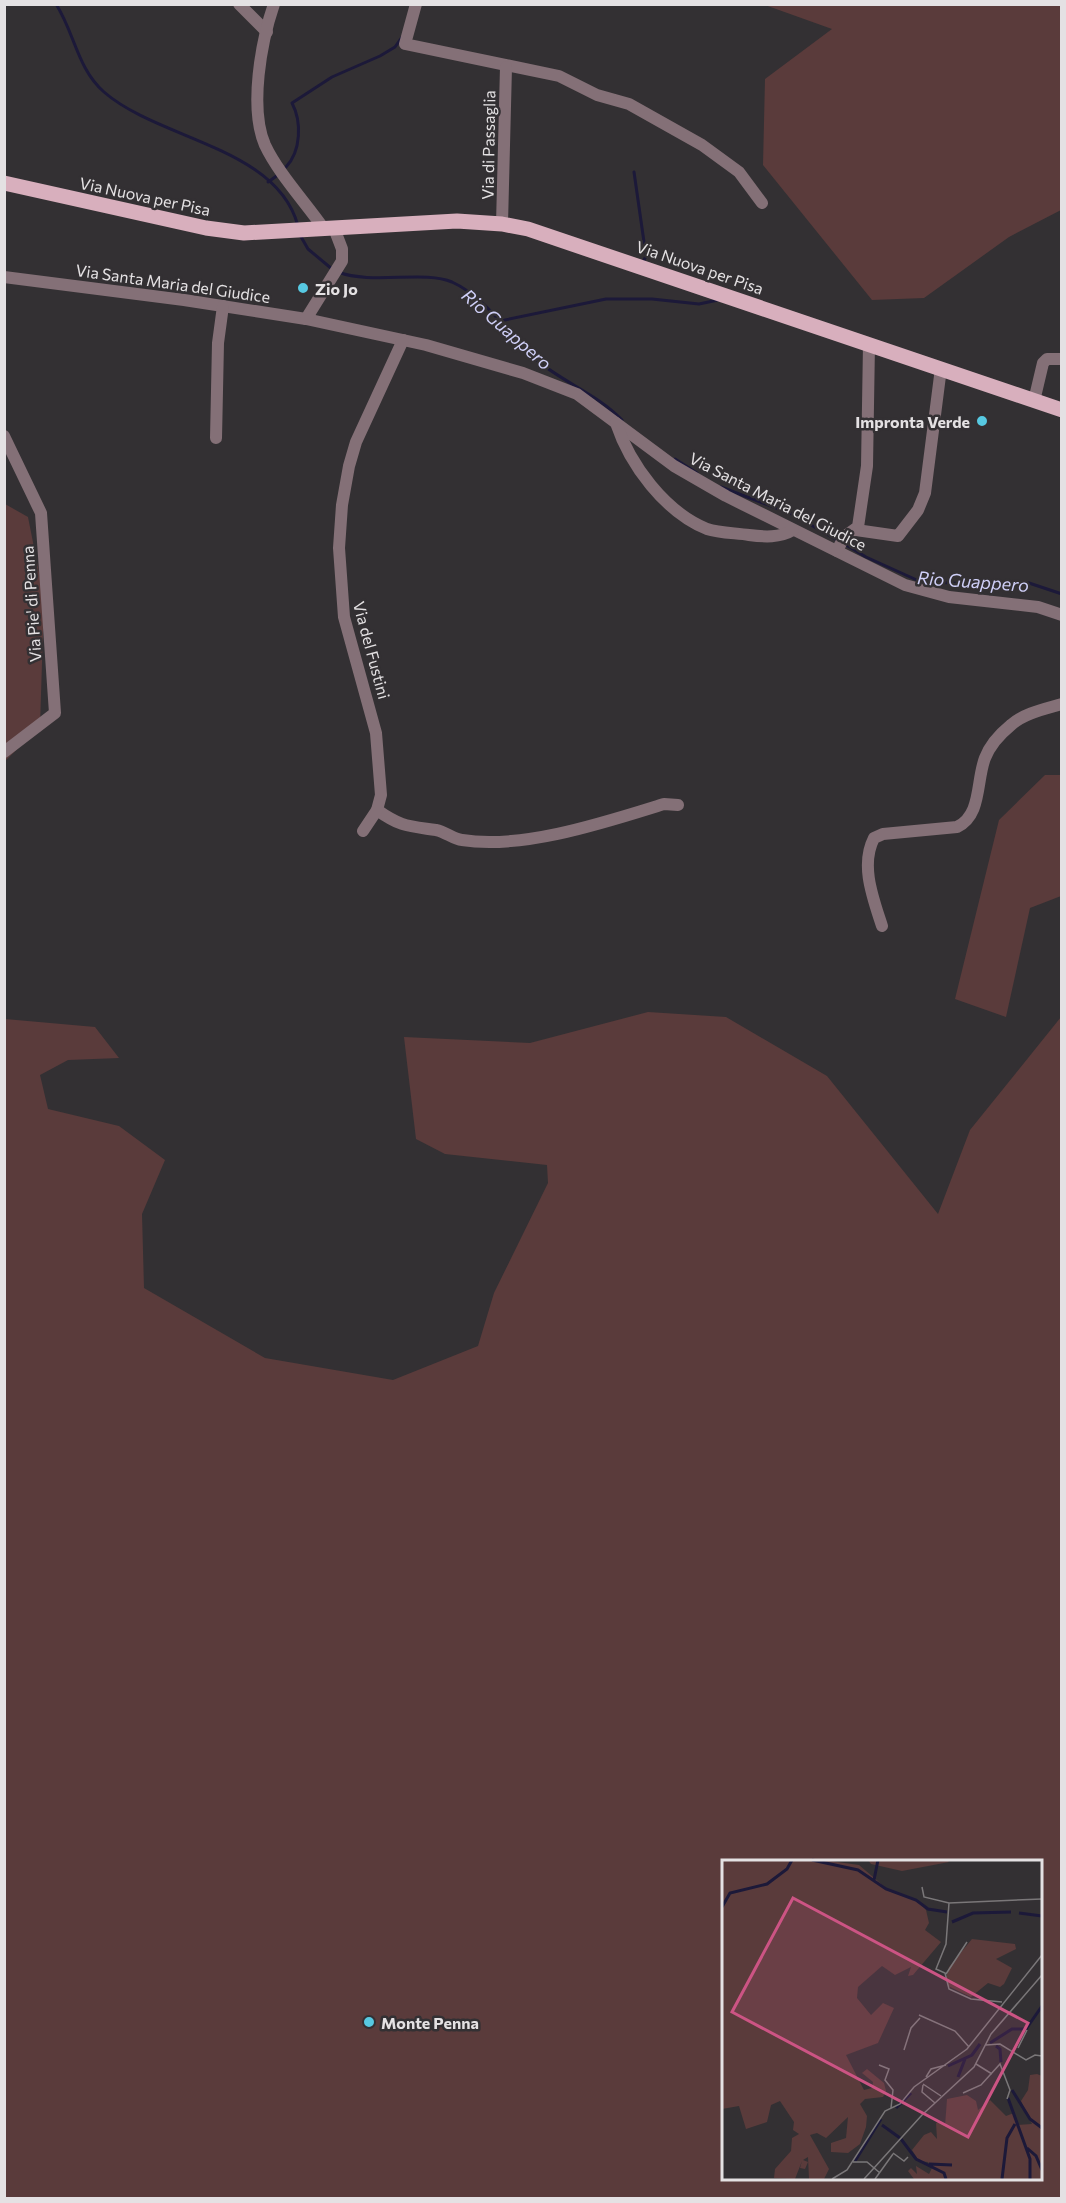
<svg xmlns="http://www.w3.org/2000/svg" width="1066" height="2203" font-family="Commissioner,sans-serif">
<style>
.green{fill:#5a3b3b;fill-rule:evenodd}
.lines{fill:none;stroke-linecap:round;stroke-linejoin:round}
.stream{stroke:#1c1939;stroke-width:3}
.minor{stroke:#847077;stroke-width:12}
.major{stroke:#d8afbd;stroke-width:15}
.poi-dot{fill:#57c9e2;stroke:#333033;stroke-width:2}
.labels{text-anchor:middle;dominant-baseline:central;stroke-width:5;stroke-linejoin:round;paint-order:stroke}
.street-label{font-size:16px;fill:#e4e1e3;stroke:#333033}
.poi-label{font-size:16px;font-weight:bold;fill:#e4e1e3;stroke:#333033;text-anchor:start}
.water-label{font-size:18px;font-style:italic;fill:#cfcff7;stroke:#333033}
.inset-river{fill:none;stroke:#1c1939;stroke-width:3}
.inset-road{fill:none;stroke:#7a7779;stroke-width:1.5}
.view{fill:#cc5484;fill-opacity:0.15;stroke:#cc5484;stroke-width:3}
.inset-edge{fill:none;stroke:#e4e1e3;stroke-width:3}
</style>
<rect width="100%" height="100%" fill="#333033"/>
<g class="green">
<path d="M765,5H1061V210L1009,237L924,298L872,300L763,165L765,79L832,29Z"/>
<path d="M5,504L28,517L44,598L40,727L5,761Z"/>
<path d="M1045,775H1061V896L1030,908L1006,1017L955,999L999,820Z"/>
<path d="M648,1012L726,1017L827,1076L938,1214L970,1130L1061,1017V2198H5V1019L95,1027L119,1058L68,1060L40,1075L48,1109L119,1126L165,1160L142,1214L144,1288L265,1358L393,1380L478,1346L494,1293L548,1183L547,1165L445,1154L416,1139L404,1037L530,1043ZM724,1861H1040V2178H724Z"/>
</g>
<g class="lines">
<g class="stream">
<path d="M56,4C75,34 77,68 104,92C159,140 277,147 298,226"/>
<path d="M286,167C301,151 302,122 292,103L332,77L380,56L395,47L402,37"/>
<path d="M634,172L646,256L644,260"/>
<path d="M268,182L278,175"/>
<path d="M300,235L308,249L332,269"/>
<path d="M338,272C372,285 424,270 452,282C489,299 509,337 539,362C565,383 598,395 622,420"/>
<path d="M500,321L606,299H652L699,304L718,300"/>
<path d="M675,459L697,473"/>
<path d="M721,487L792,514L837,540"/>
<path d="M843,543L866,557L919,581L967,584L1029,583L1062,594"/>
</g>
<g class="minor">
<path d="M239,4L267,32"/>
<path d="M274,4C261,42 249,108 265,145C278,173 306,203 324,229"/>
<path d="M416,4L405,44L559,76L597,95L629,104L702,145L739,172L762,203"/>
<path d="M502,224L506,67"/>
<path d="M4,277L184,300L306,319L426,345L523,373L577,394L674,466L726,496L905,585L949,597L1038,607L1062,615"/>
<path d="M306,319L342,261V249L334,228"/>
<path d="M1034,401L1043,363L1047,359H1062"/>
<path d="M616,423C630,465 665,512 707,529C719,533 736,533 749,535C764,537 780,538 793,530"/>
<path d="M4,436L41,513L55,713L4,752"/>
<path d="M216,438L218,343L223,306"/>
<path d="M856,530L898,536L918,510L925,493L941,368"/>
<path d="M837,551L844,537L858,527L867,466L869,344"/>
<path d="M377,810C401,827 408,826 436,830C446,832 453,839 462,840C522,850 606,822 664,804L678,805"/>
<path d="M363,831L377,810L381,795L376,733L344,617L339,548L342,505L349,466L356,442L403,340"/>
<path d="M882,926C873,898 860,865 874,838L883,834L957,827C982,815 976,781 985,758C990,745 1000,734 1011,725C1024,713 1045,709 1062,704"/>
</g>
<path class="major" d="M4,183L206,228L244,233L457,221L502,224L528,229L1062,410"/>
</g>
<g class="poi-dot">
<circle cx="303" cy="288" r="6"/>
<circle cx="982" cy="421" r="6"/>
<circle cx="369" cy="2022" r="6"/>
</g>
<g class="labels">
<g class="street-label">
<text transform="translate(488 145) rotate(-89)">Via di Passaglia</text>
<text transform="translate(145 196) rotate(12)">Via Nuova per Pisa</text>
<text transform="translate(700 267) rotate(19)">Via Nuova per Pisa</text>
<text transform="translate(173 283) rotate(8)">Via Santa Maria del Giudice</text>
<text transform="translate(778 501) rotate(27)">Via Santa Maria del Giudice</text>
<text transform="translate(31 604) rotate(-94)">Via Pie' di Penna</text>
<text transform="translate(372 650) rotate(75)">Via del Fustini</text>
</g>
<g class="poi-label">
<text x="315" y="288">Zio Jo</text>
<text x="970" y="421" text-anchor="end">Impronta Verde</text>
<text x="381" y="2022">Monte Penna</text>
</g>
<g class="water-label">
<text transform="translate(507 329) rotate(41)">Rio Guappero</text>
<text transform="translate(973 581) rotate(4)">Rio Guappero</text>
</g>
</g>
<g transform="translate(722 1860)">
<rect width="320" height="320" fill="#333033"/>
<path d="M0,0H102L137,5L164,28L195,40L204,50L207,63L203,70L219,82L191,115L186,116L189,107L173,115L160,106L136,127L135,138L149,155L161,143L172,148L156,183L124,195L142,230L150,228L151,222L140,213L145,209L162,223L164,231L161,237L143,239L138,244L145,256L144,267L138,284L126,293L109,292V283L124,278L126,257L104,278L95,273L88,275L107,309L102,319H87L86,297L81,300L86,302L83,309L78,308L80,301L73,319L52,318L53,309L69,291L70,278L77,274L71,270L72,262L58,241L49,245L45,262L24,269L17,246L0,249ZM146,0H225L227,2L180,11L149,4ZM250,79L293,84L294,89L274,99L290,108L282,124L278,127L266,123L249,137L226,126L224,118L227,107ZM315,214L320,216L319,319H192L186,311L189,308L195,314L194,306L207,314L210,308L206,302L197,301L190,290L202,275L209,272L215,279L214,263L219,261L223,266L225,239L245,235L254,241L256,250L268,240L284,256L292,253L295,265L310,264L299,241L306,230L308,215Z" fill="#5a3b3b"/>
<path class="inset-river" d="M90,0L136,10L164,29L194,40L206,49L225,52M152,20L156,0M0,47L8,33L45,24L65,9L70,0M297,53L320,56M230,62L251,53L289,52M268,183L290,169H304L320,146M274,186L278,189L279,202M226,206L250,195L258,184M236,217L243,199M290,230L308,259L320,268M286,238L308,299V319M174,248L189,233M160,265L178,278M179,279L194,299L222,313L224,319M305,288L314,296L320,310M133,301L159,259M207,304L230,305M280,319L285,278L293,264"/>
<path class="inset-road" d="M200,27L202,37L227,43L320,39M227,43L224,84L214,109L223,113L227,129L249,139L280,142M224,114L245,82M197,155L233,171L247,187M264,185L278,184L304,200L313,195L320,196M296,188L305,170M182,190L189,168L198,158M254,204L270,214M157,205L167,209L163,220L171,230L169,248M204,217L209,209L224,205M201,224L219,236M201,225L200,232L213,243M241,233L259,225L278,204L288,230L285,239M171,293L182,301L186,297M131,302H145L158,313M110,319L125,310L163,251L178,244L192,227L245,189L320,95M142,319L200,255L252,207L269,174L320,115M153,319L171,294"/>
<path class="view" d="M71,38L306,163L246,277L10,152Z"/>
<rect width="320" height="320" class="inset-edge"/>
</g>
<rect width="1066" height="2203" fill="none" stroke="#e4e1e3" stroke-width="12"/>
</svg>
